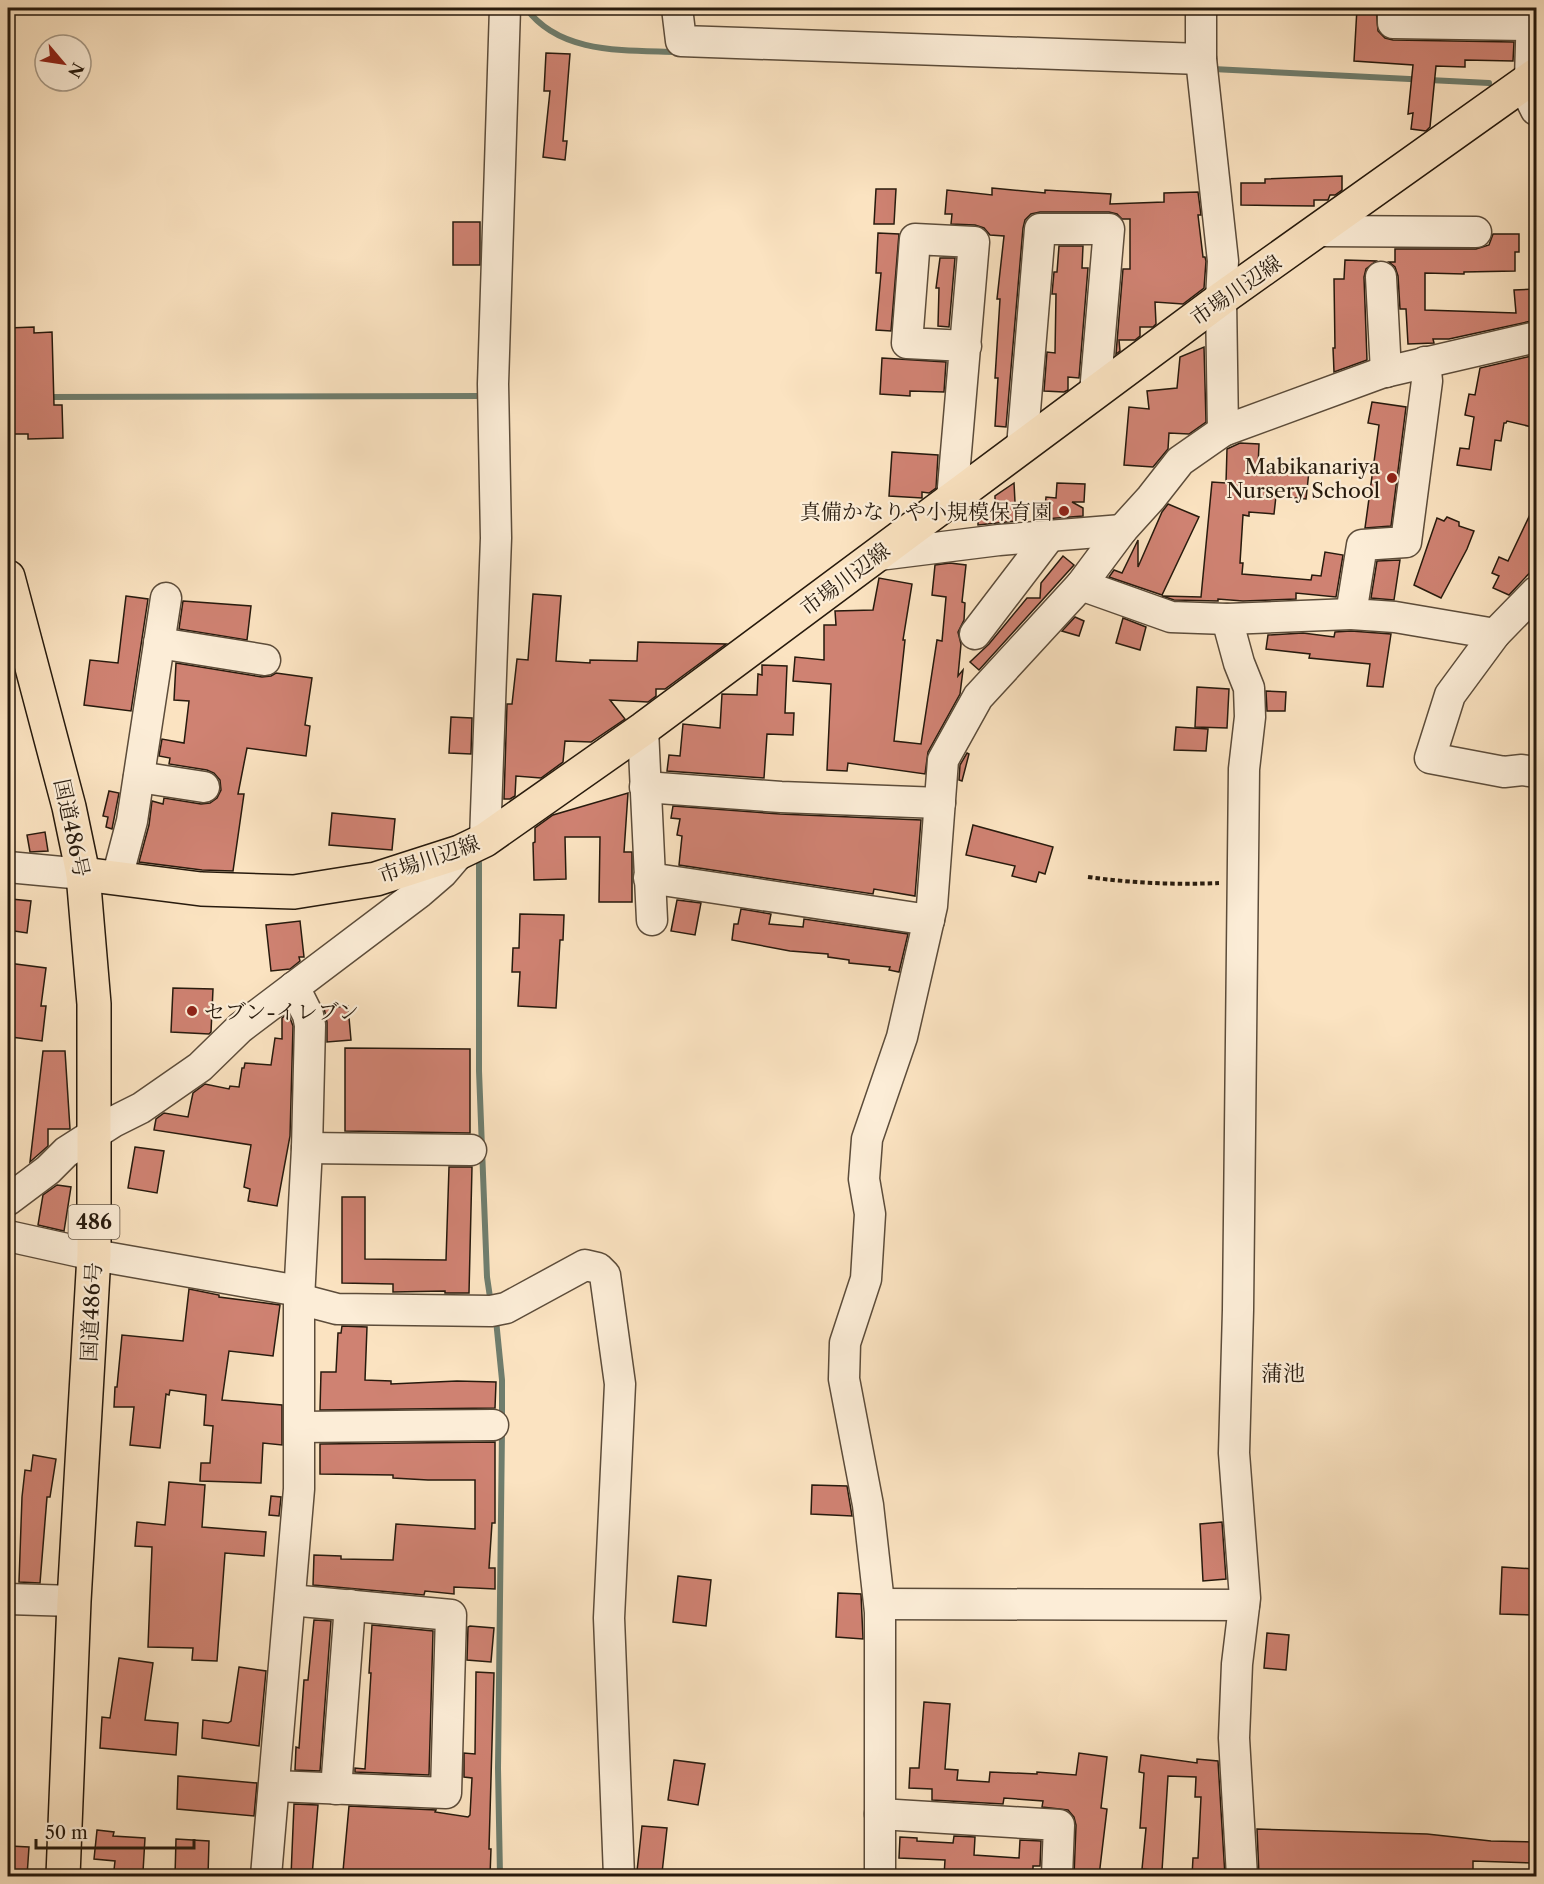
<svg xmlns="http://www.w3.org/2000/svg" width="1544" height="1884" font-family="'Libre Caslon Text','Noto Serif JP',serif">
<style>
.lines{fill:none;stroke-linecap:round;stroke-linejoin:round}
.stream{stroke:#6f7d6d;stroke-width:6}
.building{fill:#cf8272;stroke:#271a0d;stroke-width:1.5}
.minor-casing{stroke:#5c4c3a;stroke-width:33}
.major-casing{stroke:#271a0d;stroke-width:36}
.highway-casing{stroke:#271a0d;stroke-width:36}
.path{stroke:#271a0d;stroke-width:4;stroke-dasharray:4.5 3;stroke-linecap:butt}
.minor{stroke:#fcedd7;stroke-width:30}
.major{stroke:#fbe3c1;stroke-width:33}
.highway{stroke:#fbe3c1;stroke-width:33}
.poi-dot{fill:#8f2418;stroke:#fcedd7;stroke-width:2}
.labels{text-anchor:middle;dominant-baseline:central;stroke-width:4.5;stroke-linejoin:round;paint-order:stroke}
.shield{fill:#fcedd7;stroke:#67594a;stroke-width:1.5}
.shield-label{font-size:20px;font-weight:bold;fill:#271a0d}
.street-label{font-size:21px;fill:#271a0d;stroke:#fcedd7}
.poi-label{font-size:21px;fill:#271a0d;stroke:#fcedd7;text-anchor:end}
.neighbourhood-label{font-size:22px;fill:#271a0d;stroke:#fcedd7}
</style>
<rect width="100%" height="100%" fill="#fbe3c1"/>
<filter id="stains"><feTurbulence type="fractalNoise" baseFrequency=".00333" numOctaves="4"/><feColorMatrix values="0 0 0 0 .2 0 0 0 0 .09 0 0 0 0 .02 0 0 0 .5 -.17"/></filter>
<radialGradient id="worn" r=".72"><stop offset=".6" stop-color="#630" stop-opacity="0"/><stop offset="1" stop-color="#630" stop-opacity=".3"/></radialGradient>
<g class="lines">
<g class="stream">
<path d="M526,8C560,55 626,50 678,52"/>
<path d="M1213,69L1489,83"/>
<path d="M48,397L485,396"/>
<path d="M479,863V1071L487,1277L491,1304"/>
<path d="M496,1320L502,1380V1420"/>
<path d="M500,1876L498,1768L502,1430"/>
</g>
</g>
<g class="building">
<path d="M1357,8H1376L1378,31L1385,38L1393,40L1514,42L1513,61L1465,60V67L1436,66L1430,127L1426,131L1411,129L1413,113L1408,114L1413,65L1354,61Z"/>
<path d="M546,53L570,54L563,141H567L565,160L543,157L550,91H544Z"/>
<path d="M1342,176V190L1335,195H1330L1328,200H1314V206L1241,205V183H1265V179Z"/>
<path d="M992,188L1045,193V190L1111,194L1110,204L1164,202V193L1198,192L1201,215H1198L1203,257H1205L1206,261L1204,288L1183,304L1155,302L1156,324L1153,327H1140V336L1135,340H1119L1120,351L1116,354L1123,269H1130V219H1122L1117,214L1109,212H1040L1031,214L1025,220L1023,228L1006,427L995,426L998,378H995L1000,299H997L1004,236L990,235L984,228L975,225L951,224L952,214H945L947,190L992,195Z"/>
<path d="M876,189H896L894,224H874Z"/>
<rect x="453" y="222" width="27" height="43"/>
<path d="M878,233L899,234L891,331L876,330L881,273H876Z"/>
<path d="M1493,234H1519V252H1515V271L1464,272V274L1425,273V310L1516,313L1514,290L1536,289V320L1449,339H1433L1434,343L1408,344L1406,309H1400L1398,276L1395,267L1389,262H1395V249H1476L1489,245Z"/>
<path d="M1059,246H1083L1082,268H1088L1079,378L1068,377V390L1064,392L1044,391L1047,352L1055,353L1056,294H1052L1054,272H1057Z"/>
<path d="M940,258H955L949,327L938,326L939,288H936Z"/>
<path d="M1345,260L1376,261L1366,269L1364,277L1367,360L1334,372L1333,348H1335L1334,279H1344Z"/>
<path d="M34,327V333L52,332L54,405H62L63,438L28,439V434H8V328Z"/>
<path d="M1204,347L1206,422L1189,434L1169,433L1168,449L1153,467L1124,465L1129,407L1149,409L1147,391L1177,388L1180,357Z"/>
<path d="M1536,355V428L1507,421L1506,423H1504L1501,441L1495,440L1491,470L1457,465L1460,448L1469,449L1474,417L1465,415L1469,394L1475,395L1480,368Z"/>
<path d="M882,358L946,362L944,392L910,391V396L880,394Z"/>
<path d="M1372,402L1406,407L1391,526L1365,528L1379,425L1368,423Z"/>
<path d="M1240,443L1259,444L1258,467L1309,471L1306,499L1276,496L1274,514L1249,512V516L1243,515L1240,563H1243L1242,574L1311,580L1312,575L1321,576L1325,552L1343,555L1336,597L1296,593V599L1243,601L1218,599V601L1174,600L1162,596L1201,597L1212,482L1226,483L1227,449Z"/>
<path d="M892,452L938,455L936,488L929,493L922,492V498L889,496Z"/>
<path d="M1014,483L1016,521L978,525V511L995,510V496Z"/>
<path d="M1057,483L1085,484L1084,502H1072L1083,508V516L1044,519L1046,497L1056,498Z"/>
<path d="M1536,502V566L1509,595L1493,588L1499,576L1492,573L1499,557L1508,561Z"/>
<path d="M1168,504L1199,517L1162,595L1109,577L1114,570L1122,573L1138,540V567L1162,512Z"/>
<path d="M1447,517L1459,522V526L1474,531L1467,549L1441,598L1414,585L1437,518L1444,521Z"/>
<path d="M1063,556L1074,565L979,670L970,662L989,644L1027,598H1040L1041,583Z"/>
<path d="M1400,560L1394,600L1371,598L1377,561Z"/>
<path d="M950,563L966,565L962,602L965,603L964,620L958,632L961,644L958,676L963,670L960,694L928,752L925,774L848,763L847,771L827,770L831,684L793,681L795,657L824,660V625H836L835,611L873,610L879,578L912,584L903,640H905L894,741L921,744L937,640L942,641L946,597L932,595L935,565Z"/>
<path d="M533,594L561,596L556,661L590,663V660L637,661L638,642L726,644L665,689H656V696L648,702L610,700L625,719L591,742L565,741L563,762L541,778L516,776L515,796L510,799H504L507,704H512L517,659L528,660Z"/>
<path d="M126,596L148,599L131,711L84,705L90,660L118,663Z"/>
<path d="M183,601L251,606L247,640L179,629Z"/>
<path d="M1075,617L1084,621L1079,636L1062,631Z"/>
<path d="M1123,618L1146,627L1140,650L1116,643Z"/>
<path d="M1351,631L1391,634L1383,687L1367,686L1370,664L1309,658L1310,654L1266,649L1268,635L1303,633L1334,637L1335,632Z"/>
<path d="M176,663L262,677L271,676L276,673L312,678L305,725L310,726L306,756L247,748L238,794H244L233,871L202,870L139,862L149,825L152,801L163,804L164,798L201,804L210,803L217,798L221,790L220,780L214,773L207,770L169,764L170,758L159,756L162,739L184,743L189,701L174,700Z"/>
<path d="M762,665L787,666L785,713H794L793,735L767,734L764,778L667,771L669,755L680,756L683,724L720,728L722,694L757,695L758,674L762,675Z"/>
<path d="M1197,687L1229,689L1227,728L1195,727Z"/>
<path d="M1266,691L1286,692L1285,711H1267Z"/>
<path d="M451,717L472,718L471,754L449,753Z"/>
<path d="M1176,727L1208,729L1206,751L1174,750Z"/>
<path d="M967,753L969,754L962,781L959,780L960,765Z"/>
<path d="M109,791L119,793L112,829L106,827L108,817L103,816Z"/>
<path d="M628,793L624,852H632V902H599L600,837H565L566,879L534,880L533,843L535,842V828L553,815Z"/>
<path d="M673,806L780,814L921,820L915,896L874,889L873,894L679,865L682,836L677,835L680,819L671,818Z"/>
<path d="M332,813L395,819L392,850L329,845Z"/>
<path d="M973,825L1053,847L1045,874L1039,872L1036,882L1012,876L1015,866L966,855Z"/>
<path d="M45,832L48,851L30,852L27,835Z"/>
<path d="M11,899L31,901L27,933L8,930Z"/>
<path d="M677,900L701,903L695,935L671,931Z"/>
<path d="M741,909L771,914L769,924L803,927L804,919L908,934L899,972L889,970L890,967L849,963V960L828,957V954L790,951L732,940L734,924H738Z"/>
<path d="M520,914L564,915L563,940H560L556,1008L518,1006L520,972H512L513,948H519Z"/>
<path d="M300,921L304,957H299L300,961L290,969L271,971L266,925Z"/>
<path d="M8,963L46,968L41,1006H46L42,1041L11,1037V1033H8Z"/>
<path d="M173,988L213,989L211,1032L209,1034L171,1032Z"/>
<path d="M348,1006L351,1040L327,1042V1022L324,1008Z"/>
<path d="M286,1015H289L293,1026L290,1136L277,1206L248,1201L250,1189L244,1187L251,1145L154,1130L156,1119L164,1113L188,1117L193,1093L205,1084L229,1089L230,1086L239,1087L242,1068H244L245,1063L271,1065L275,1038L282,1039V1018Z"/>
<path d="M345,1048L470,1049V1133L345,1131Z"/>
<path d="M43,1051H65L70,1129H48V1146L30,1162Z"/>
<path d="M135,1147L164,1151L157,1193L128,1188Z"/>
<path d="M449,1167H472L469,1293H445V1291L393,1292V1284L342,1283V1197H365V1259L446,1260Z"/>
<path d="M57,1185L71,1187L64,1231L38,1225L43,1195Z"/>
<path d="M189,1289L219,1295V1297L280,1305L273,1356L229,1351L222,1400L282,1405V1445L263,1443L261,1483L200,1481L201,1463H210L213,1426L204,1425L206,1395L170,1390L169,1395L166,1394L160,1448L130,1445L134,1407H114L115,1387H117L122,1335L183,1341Z"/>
<path d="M342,1326L367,1327L365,1380L391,1381V1384L457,1381L496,1382L495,1408L320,1410L321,1372H336L338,1333H341Z"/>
<path d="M495,1442V1523H492L489,1568H495V1589L454,1587V1594L425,1591L424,1595L313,1585L314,1555L341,1556V1559L393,1560L396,1524L475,1529V1480H428L393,1478V1475L320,1474V1444Z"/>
<path d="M33,1455L56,1459L50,1497H47L40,1583L19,1582L22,1497L25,1470L31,1471Z"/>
<path d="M169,1482L205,1485L202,1527L266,1532L264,1556L225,1553L217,1661L192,1660L193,1648L148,1647L152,1547L135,1546L137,1522L165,1525Z"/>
<path d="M812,1485L847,1486L852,1516L811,1514Z"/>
<path d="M271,1496L281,1497L279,1516L269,1515Z"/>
<path d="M1222,1522L1226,1579L1203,1581L1200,1524Z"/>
<path d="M1502,1567L1535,1569L1533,1615L1500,1614Z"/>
<path d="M678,1576L711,1580L706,1626L673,1622Z"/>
<path d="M838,1593L861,1594L863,1639L836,1637Z"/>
<path d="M314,1620L331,1621L320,1771L295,1770L296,1747L299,1748L304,1680H308Z"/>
<path d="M372,1625L433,1631L429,1775L355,1772V1768L365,1769L371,1673H369Z"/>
<path d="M470,1626L494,1628L491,1662L467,1660L468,1627Z"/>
<path d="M1267,1633L1289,1635L1286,1670L1264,1668Z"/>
<path d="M119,1658L153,1663L145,1720L178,1723L176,1755L100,1748L102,1717L110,1718Z"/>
<path d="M239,1667L266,1671L259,1746L202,1738L203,1720L228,1723L231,1721Z"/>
<path d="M476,1672L494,1673L489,1849H491L490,1876H378V1874L343,1871L349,1806L436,1810L435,1812L468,1817L470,1815L472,1778L464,1777V1753L475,1754Z"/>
<path d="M924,1702L950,1704L945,1769L958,1770L957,1780L989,1782L990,1772L1037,1774V1772L1076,1775L1079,1753L1107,1757L1101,1808L1107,1809L1099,1876H1074L1076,1825L1074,1817L1068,1810L1042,1807L1043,1801L1004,1798L1003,1804L932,1800V1789L909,1788L910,1768H919Z"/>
<path d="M1141,1755L1197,1763V1759L1218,1761L1225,1876H1192L1193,1858H1198L1201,1797H1195L1196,1777L1168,1776L1162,1871L1142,1869L1146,1828H1140L1144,1773L1139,1772Z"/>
<path d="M674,1760L705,1764L698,1805L668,1800Z"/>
<path d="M178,1776L257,1783L254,1816L177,1809Z"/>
<path d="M294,1804L318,1805L312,1876H291Z"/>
<path d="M642,1826L667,1828L662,1873L637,1871Z"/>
<path d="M1257,1829L1427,1834L1491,1841L1535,1842V1863L1473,1861V1876H1259Z"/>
<path d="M97,1830L114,1832L113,1836L145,1838L143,1872L114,1870L115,1861L94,1859Z"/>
<path d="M954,1836L975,1837L974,1855L1019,1858L1020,1840L1041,1841L1040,1866H1033V1876H944L945,1860L899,1858L900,1837L917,1838V1841L953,1843Z"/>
<path d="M176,1839L209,1841L208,1876H175Z"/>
<path d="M10,1846L29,1847L27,1876H8Z"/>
</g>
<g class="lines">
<defs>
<g id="minor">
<path d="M677,8L681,41L1201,59"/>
<path d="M1201,8V59L1223,261L1221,299L1223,431"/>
<path d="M1393,8V23L1532,25"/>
<path d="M1530,80L1532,8"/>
<path d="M1523,84L1536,110"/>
<path d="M1320,231L1476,232"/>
<path d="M1381,277L1386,372"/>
<path d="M1425,362L1427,381L1406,542L1362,545L1351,614L1395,617L1495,634"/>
<path d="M1022,447L1040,229H1109L1095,393"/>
<path d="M952,499L974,242L915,239L907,343L966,346"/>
<path d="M879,555L999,540L1122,530"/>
<path d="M1081,585L1171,617L1227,619L1351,614"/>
<path d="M1536,592L1495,634L1450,695L1430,758L1504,772L1522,770L1536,772"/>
<path d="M1227,619L1239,663L1249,688L1250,717L1244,769L1238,1310L1234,1453L1245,1598L1237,1664L1234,1738L1242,1876"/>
<path d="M975,634L1049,537"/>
<path d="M159,643L265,660"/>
<path d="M643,729L652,920"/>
<path d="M139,777L204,787"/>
<path d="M645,787L781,797L940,803"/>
<path d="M485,840L496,538L493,384L505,8"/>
<path d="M8,867L83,874"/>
<path d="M117,878L132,821L166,598"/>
<path d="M649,878L929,920"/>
<path d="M307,1148L471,1150"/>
<path d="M8,1200L48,1170L66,1152L113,1122L141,1108L200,1067L240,1028L420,892L442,873L460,852"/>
<path d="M8,1236L94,1255L299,1291"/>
<path d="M299,1299L337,1309L491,1311L506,1308L585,1265L598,1268L605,1275L620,1384L609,1618L619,1876"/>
<path d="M299,1427L493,1425"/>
<path d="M8,1599L74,1601"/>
<path d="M880,1604L1244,1605"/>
<path d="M274,1786L446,1793L451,1615L290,1600"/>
<path d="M336,1789L350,1605"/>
<path d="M880,1814L1059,1825L1057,1876"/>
<path d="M266,1876L299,1489V1299L307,1148L310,1025L308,1015L294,987"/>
<path d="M880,1876V1612L868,1505L844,1379L845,1343L866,1279L870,1214L864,1179L867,1139L902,1037L932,906L943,760L978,697L1081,585L1122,530L1151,498L1180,461L1223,431L1381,373L1536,337"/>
</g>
<path id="major" d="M83,874L201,889L294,892L376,879L460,852L485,840L643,729L1221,299L1536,75"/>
<path id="highway" d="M8,577L69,807L83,874L94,1004V1255L74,1601L63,1876"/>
</defs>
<use href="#minor" class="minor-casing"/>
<use href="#major" class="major-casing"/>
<use href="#highway" class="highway-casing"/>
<path class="path" d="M1088,877C1132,883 1175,885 1219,883"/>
<use href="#minor" class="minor"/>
<use href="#major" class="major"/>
<use href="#highway" class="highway"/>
</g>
<g class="poi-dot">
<circle cx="1392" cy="478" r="6"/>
<circle cx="1064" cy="511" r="6"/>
<circle cx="192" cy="1011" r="6"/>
</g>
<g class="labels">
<rect class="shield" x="68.5" y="1205" width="51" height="34" rx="4.5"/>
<g class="shield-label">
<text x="94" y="1222">486</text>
</g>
<g class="street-label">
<text transform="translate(1236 290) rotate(-35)">市場川辺線</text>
<text transform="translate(845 579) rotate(-37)">市場川辺線</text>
<text transform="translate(72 828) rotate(78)">国道486号</text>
<text transform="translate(429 859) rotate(-19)">市場川辺線</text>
<text transform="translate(91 1312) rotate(-87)">国道486号</text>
</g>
<g class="poi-label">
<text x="1380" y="466">Mabikanariya<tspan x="1380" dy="24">Nursery School</tspan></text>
<text x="1052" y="511">真備かなりや小規模保育園</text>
<text x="204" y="1011" text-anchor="start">セブン-イレブン</text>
</g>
<g class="neighbourhood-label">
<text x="1283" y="1373">蒲池</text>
</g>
</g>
<rect width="1544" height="1884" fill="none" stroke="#fbe3c1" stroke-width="30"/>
<rect x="9" y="9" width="1526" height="1866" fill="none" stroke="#271a0d" stroke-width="3"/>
<rect x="15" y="15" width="1514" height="1854" fill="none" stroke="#271a0d" stroke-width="1.5"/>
<g transform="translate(63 63) rotate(119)"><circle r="28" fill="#fcedd7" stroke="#a79986" stroke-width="1.5"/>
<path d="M0-4.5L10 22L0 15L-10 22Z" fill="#8f2418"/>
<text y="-9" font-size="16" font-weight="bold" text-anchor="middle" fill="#271a0d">N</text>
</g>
<path d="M36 1839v9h158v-9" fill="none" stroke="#271a0d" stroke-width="3"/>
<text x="45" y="1839" font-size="18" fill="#271a0d" stroke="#fcedd7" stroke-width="4.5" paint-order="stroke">50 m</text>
<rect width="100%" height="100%" filter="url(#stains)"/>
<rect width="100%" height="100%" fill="url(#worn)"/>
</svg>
